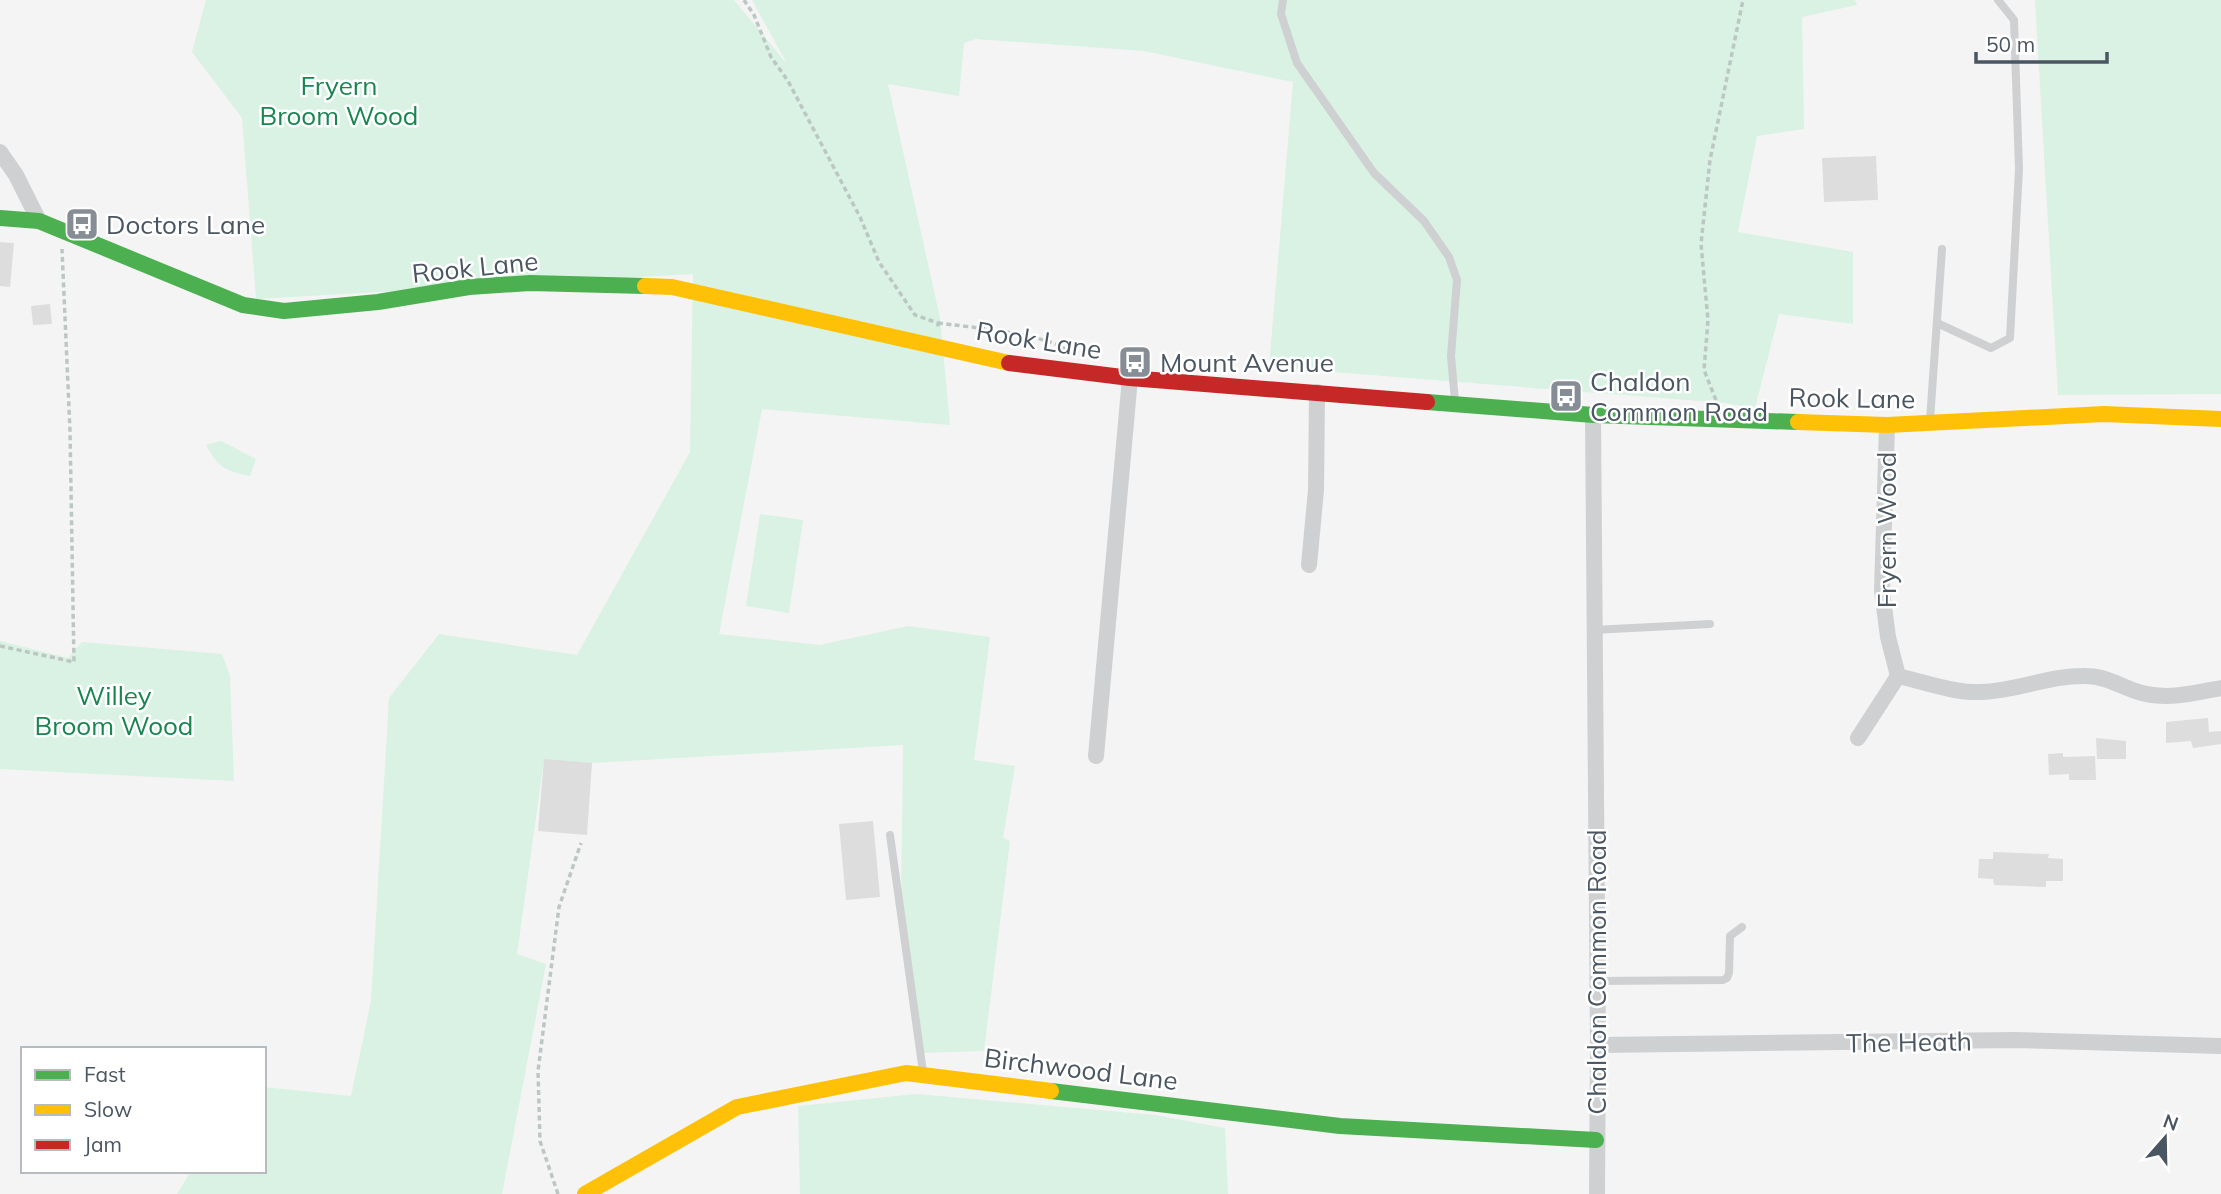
<svg xmlns="http://www.w3.org/2000/svg" width="2221" height="1194" font-family="Mulish,sans-serif">
<style>
.green{fill:#d9f2e3}
.building{fill:#ddddde}
.lines{fill:none;stroke-linecap:round;stroke-linejoin:round}
.path{stroke:#bcc7c4;stroke-width:3.5;stroke-dasharray:5 3.5;stroke-linecap:butt}
.lane{stroke:#ced0d2;stroke-width:8}
.street{stroke:#ced0d2;stroke-width:16}
.fast{stroke:#4caf50;stroke-width:16}
.slow{stroke:#ffc107;stroke-width:16}
.jam{stroke:#c62828;stroke-width:16}
.labels{text-anchor:middle;dominant-baseline:central;stroke-width:5;stroke-linejoin:round;paint-order:stroke}
.park-label{font-size:26px;fill:#17864f;stroke:#fff}
.poi-label{font-size:26px;fill:#4a5661;stroke:#fff;text-anchor:start}
.street-label{font-size:26px;fill:#4a5661;stroke:#fff}
</style>
<rect width="100%" height="100%" fill="#f4f4f4"/>
<g class="green">
<path d="M206,0H734L787,64L752,0H1855L1857,5L1802,17L1804,129L1757,136L1738,232L1853,252V324L1779,314L1755,408L1725,403L1269,367L1293,82L1144,51L976,39L964,43L959,96L888,84L940,318L950,425L762,409L719,634L820,645L908,626L990,637L974,760L1015,766L1003,838L1010,841L984,1051L919,1053L901,911L903,745L592,763L544,760L517,954L546,964L502,1194H177L191,1171H264V1087L351,1096L371,1001L389,698L439,634L577,655L690,452L693,274L256,299L242,118L192,52Z"/>
<path d="M2035,0H2221V394L2058,395Z"/>
<path d="M221,441L256,459L250,476C225,471 218,467 206,445Z"/>
<path d="M760,514L803,520L789,613L746,606Z"/>
<path d="M0,641L68,658L82,642L222,654L230,676L234,781L0,769Z"/>
<path d="M916,1094L1155,1115L1225,1128L1228,1194H800L798,1106Z"/>
</g>
<g class="building">
<path d="M1876,156L1878,200L1824,202L1822,158Z"/>
<path d="M0,242L14,243L10,287L0,286Z"/>
<path d="M50,304L52,324L33,325L31,306Z"/>
<path d="M2208,718L2209,732L2221,731V744L2193,748L2191,741L2166,743V722Z"/>
<path d="M2096,738L2126,741V759H2097Z"/>
<path d="M2063,753V757L2095,756L2096,780H2069V774L2049,775L2048,754Z"/>
<path d="M544,759L592,763L587,835L538,831Z"/>
<path d="M873,821L880,897L846,900L839,824Z"/>
<path d="M1993,852L2049,854L2048,858L2063,859V881H2046V887L1994,885L1993,879L1978,878L1979,859H1993Z"/>
</g>
<g class="lines">
<g class="path">
<path d="M744,0L754,15L771,57L788,81L860,217L879,262L915,315L938,323V329"/>
<path d="M938,323C968,327 1041,333 1065,349"/>
<path d="M1716,400L1704,370L1708,320L1701,244L1710,160L1743,0"/>
<path d="M0,646L74,662L70,431L62,249"/>
<path d="M558,1194L540,1141L538,1071L559,907L581,843"/>
</g>
<g class="lane">
<path d="M1283,0L1281,14L1297,63L1374,173L1424,221L1449,257L1457,280L1451,356L1455,401"/>
<path d="M1937,323L1991,348L2010,338L2019,169L2014,20L1998,0"/>
<path d="M1930,420L1942,249"/>
<path d="M1593,630L1710,624"/>
<path d="M890,835L923,1072"/>
<path d="M1597,981L1723,980L1727,978L1729,973L1730,936L1742,927"/>
</g>
<g class="street">
<path d="M0,152L16,175L39,221"/>
<path d="M1593,415L1598,1045L1597,1194"/>
<path d="M1887,425L1882,591L1888,637L1898,676C1924,682 1954,693 1981,692C2017,691 2050,675 2086,676C2107,676 2123,688 2142,693C2169,700 2194,693 2221,688"/>
<path d="M1309,565L1316,490L1317,392"/>
<path d="M1858,738L1898,676"/>
<path d="M1096,756L1130,378"/>
<path d="M1598,1045L2014,1040L2221,1046"/>
</g>
<g class="fast">
<path d="M0,218L39,221L243,305L284,311L378,302L469,287L530,283L645,286"/>
<path d="M1427,402L1593,415L1798,422"/>
<path d="M1051,1091L1340,1126L1596,1140"/>
</g>
<g class="slow">
<path d="M645,286L672,287L1009,363"/>
<path d="M1798,422L1887,425L2104,414L2221,419"/>
<path d="M585,1194L737,1107L906,1073L1051,1091"/>
</g>
<path class="jam" d="M1009,363L1130,378L1427,402"/>
</g>
<defs>
<symbol id="bus-square" viewBox="-11 -11 22 22"><rect x="-9" y="-9" width="18" height="18" rx="4" fill="#868d94" stroke="#fff"/><path d="M-5-6H5V4H4V6H2V4H-2V6H-4V4H-5ZM-3.5-4V0h7V-4ZM-3.5 1.2v1.5H-2V1.2ZM2 1.2v1.5H3.5V1.2Z" fill="#fff"/></symbol>
</defs>
<g fill-rule="evenodd">
<use href="#bus-square" x="63" y="205" width="38" height="38"/>
<use href="#bus-square" x="1116" y="343" width="38" height="38"/>
<use href="#bus-square" x="1547" y="377" width="38" height="38"/>
</g>
<g class="labels">
<g class="park-label">
<text x="339" y="85">Fryern<tspan x="339" dy="30">Broom Wood</tspan></text>
<text x="114" y="695">Willey<tspan x="114" dy="30">Broom Wood</tspan></text>
</g>
<g class="poi-label">
<text x="106" y="224">Doctors Lane</text>
<text x="1160" y="362">Mount Avenue</text>
<text x="1590" y="381">Chaldon<tspan x="1590" dy="30">Common Road</tspan></text>
</g>
<g class="street-label">
<text transform="translate(475 267) rotate(-6)">Rook Lane</text>
<text transform="translate(1039 340) rotate(9)">Rook Lane</text>
<text transform="translate(1852 398) rotate(1)">Rook Lane</text>
<text transform="translate(1886 530) rotate(-90)">Fryern Wood</text>
<text transform="translate(1596 972) rotate(-90)">Chaldon Common Road</text>
<text transform="translate(1909 1042) rotate(-1)">The Heath</text>
<text transform="translate(1081 1069) rotate(7)">Birchwood Lane</text>
</g>
</g>
<rect x="21" y="1047" width="245" height="126" fill="#ffffff" stroke="#b7bbc0" stroke-width="2"/>
<rect x="35" y="1070" width="35" height="10" fill="#4caf50" stroke="#b7bbc0" stroke-width="2"/>
<text x="84" y="1082" font-size="21" fill="#4a5661">Fast</text>
<rect x="35" y="1105" width="35" height="10" fill="#ffc107" stroke="#b7bbc0" stroke-width="2"/>
<text x="84" y="1117" font-size="21" fill="#4a5661">Slow</text>
<rect x="35" y="1140" width="35" height="10" fill="#c62828" stroke="#b7bbc0" stroke-width="2"/>
<text x="84" y="1152" font-size="21" fill="#4a5661">Jam</text>
<g transform="translate(2165 1138) rotate(20)" stroke="#ffffff" stroke-width="5" paint-order="stroke">
<path d="M0-5L12 26L0 18L-12 26Z" fill="#4a5661"/>
<text y="-10" font-size="19" font-weight="bold" text-anchor="middle" fill="#4a5661">N</text>
</g>
<path d="M1976 52v10h131v-10" fill="none" stroke="#4a5661" stroke-width="3.5"/>
<text x="1986" y="52" font-size="21" fill="#4a5661" stroke="#ffffff" stroke-width="5" paint-order="stroke">50 m</text>
</svg>
